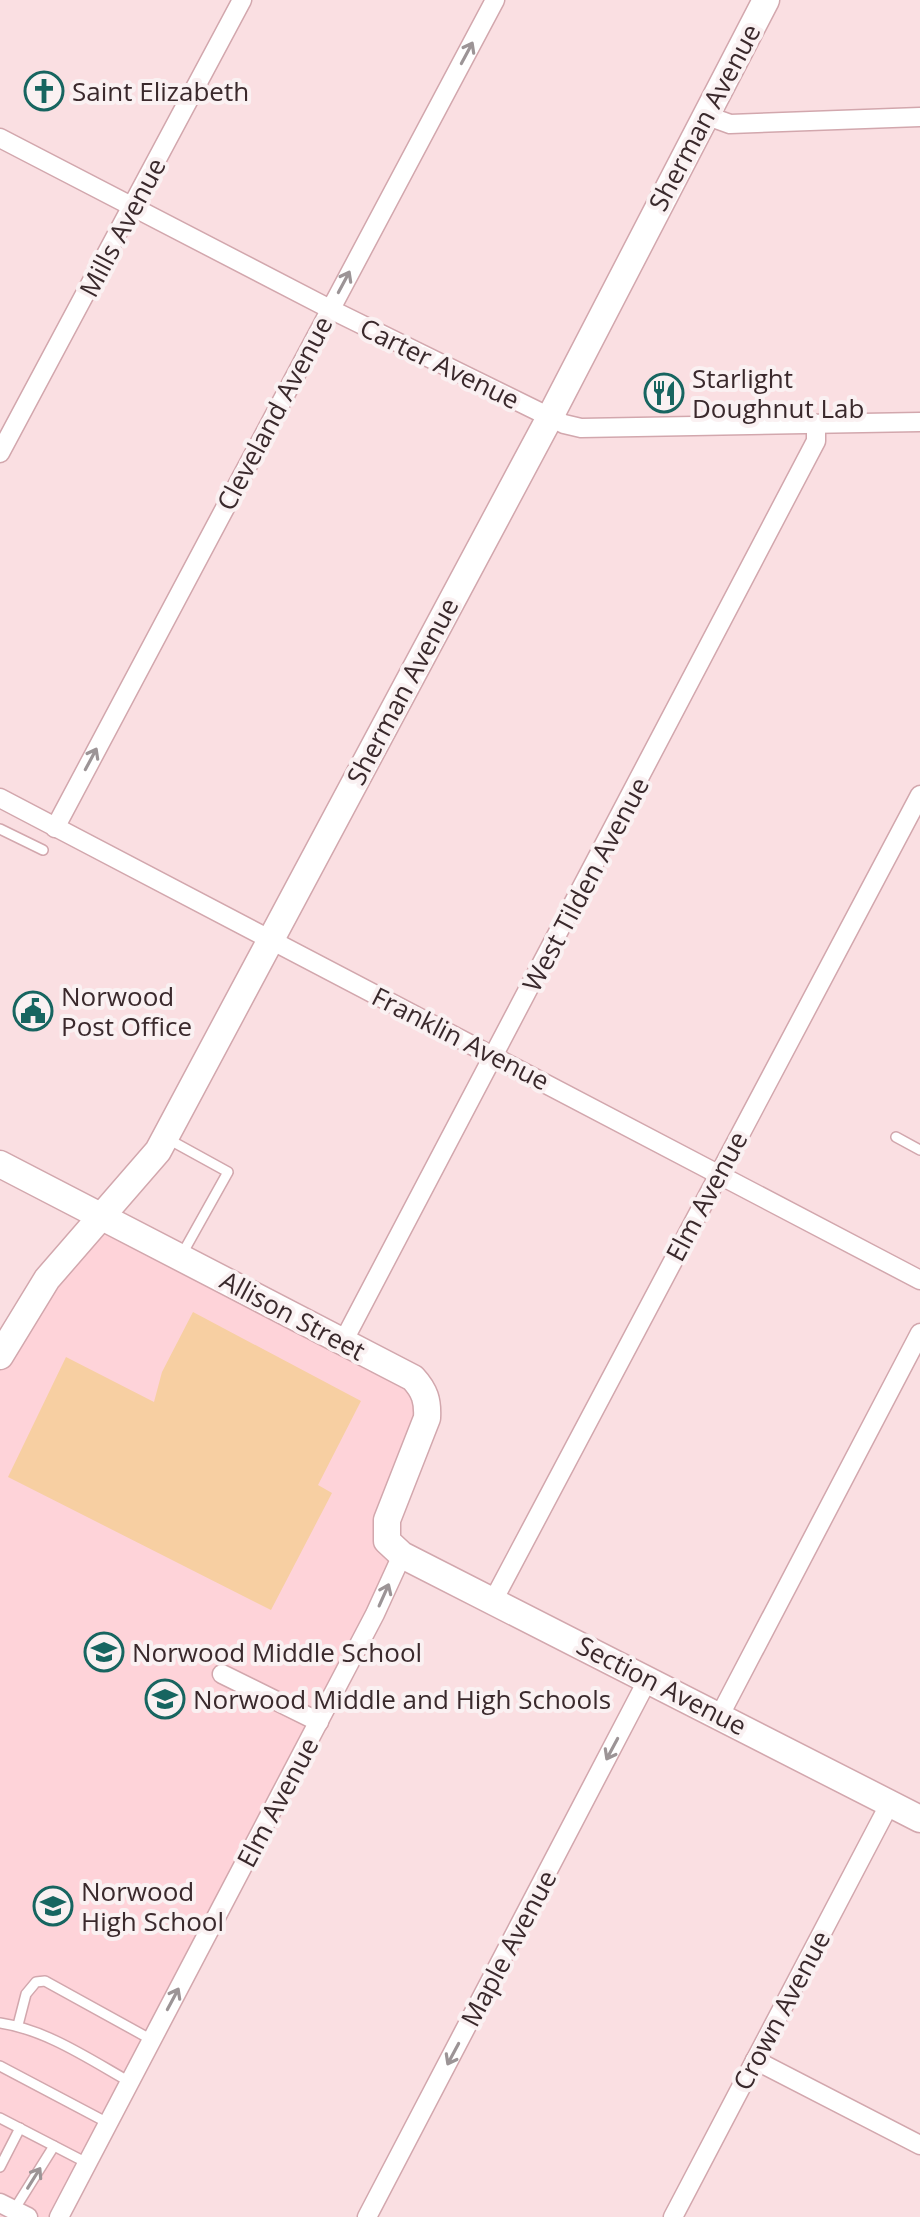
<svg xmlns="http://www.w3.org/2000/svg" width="920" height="2217" font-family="'Open Sans',sans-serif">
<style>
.built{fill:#fed3d9}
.green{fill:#f7cfa2}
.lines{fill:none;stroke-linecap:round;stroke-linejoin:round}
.lane-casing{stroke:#d2a7ad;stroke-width:12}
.street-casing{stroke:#d2a7ad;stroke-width:21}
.secondary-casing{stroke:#d2a7ad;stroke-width:29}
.lane{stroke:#fff;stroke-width:9}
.street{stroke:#fff;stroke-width:18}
.secondary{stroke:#fff;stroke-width:26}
.oneway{stroke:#9c9496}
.labels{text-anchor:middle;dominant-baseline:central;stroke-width:8;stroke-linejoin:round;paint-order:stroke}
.poi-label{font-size:26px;fill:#3a292c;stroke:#faf1f2;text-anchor:start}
.street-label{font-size:26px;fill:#3a292c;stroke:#faf1f2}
</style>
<rect width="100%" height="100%" fill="#fadfe2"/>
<path class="built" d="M104,1217L427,1399L387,1520L402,1555L59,2217H0V1356Z"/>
<path class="green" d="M193,1312L361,1401L318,1485L332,1493L271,1610L8,1477L66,1357L154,1402L162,1372Z"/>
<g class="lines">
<defs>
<g id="lane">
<path d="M0,829L43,850"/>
<path d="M896,1137L920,1150"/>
<path d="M168,1139L228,1172L181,1256"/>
<path d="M0,2023C47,2030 89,2059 130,2082"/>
<path d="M18,2025L26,1994L36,1982L45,1981L152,2040"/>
<path d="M0,2066L108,2123"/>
<path d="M0,2118L87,2163"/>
<path d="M0,2167L20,2128"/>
<path d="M14,2210L54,2146"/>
</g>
<g id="street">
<path d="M705,115L730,124L920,117"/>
<path d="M0,138L330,309L564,424L581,428L920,422"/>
<path d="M0,453L242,0"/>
<path d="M0,798L920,1280"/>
<path d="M55,828L495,0"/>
<path d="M344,1340L816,441V424"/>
<path d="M494,1599L920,795"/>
<path d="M222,1674L319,1722"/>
<path d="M720,1715L920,1333"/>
<path d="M755,2060L920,2145"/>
<path d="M0,2203L28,2217"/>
<path d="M59,2217L375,1614L402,1555"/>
<path d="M367,2217L648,1679"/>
<path d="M673,2217L890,1803"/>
</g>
<g id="secondary">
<path d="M0,1164L413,1378C425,1391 428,1401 427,1418L387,1520V1541L402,1555L920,1819"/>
<path d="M0,1356L47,1279L158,1151L550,417L766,0"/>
</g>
</defs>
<use href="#lane" class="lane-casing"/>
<use href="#street" class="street-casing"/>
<use href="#secondary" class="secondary-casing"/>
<use href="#lane" class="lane"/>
<use href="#street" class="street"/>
<use href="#secondary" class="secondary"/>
</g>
<defs><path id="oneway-shaft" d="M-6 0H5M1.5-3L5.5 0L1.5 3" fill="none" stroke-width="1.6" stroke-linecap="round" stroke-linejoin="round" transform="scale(2)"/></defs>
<g class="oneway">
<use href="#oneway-shaft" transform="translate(467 53) rotate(-62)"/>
<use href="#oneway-shaft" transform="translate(344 282) rotate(-62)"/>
<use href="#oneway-shaft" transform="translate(91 759) rotate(-62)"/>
<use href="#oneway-shaft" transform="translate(384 1595) rotate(-66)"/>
<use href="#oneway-shaft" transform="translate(612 1749) rotate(118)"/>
<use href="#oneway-shaft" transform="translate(173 1999) rotate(-62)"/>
<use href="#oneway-shaft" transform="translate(453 2054) rotate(118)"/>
<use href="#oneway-shaft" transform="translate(34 2178) rotate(-58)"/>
</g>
<defs>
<symbol id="church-ring" viewBox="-11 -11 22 22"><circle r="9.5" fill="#faf1f2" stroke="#176560" stroke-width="1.5"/><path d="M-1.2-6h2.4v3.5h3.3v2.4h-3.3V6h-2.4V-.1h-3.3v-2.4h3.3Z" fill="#176560"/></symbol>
<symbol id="restaurant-ring" viewBox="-11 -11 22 22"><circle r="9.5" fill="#faf1f2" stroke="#176560" stroke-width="1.5"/><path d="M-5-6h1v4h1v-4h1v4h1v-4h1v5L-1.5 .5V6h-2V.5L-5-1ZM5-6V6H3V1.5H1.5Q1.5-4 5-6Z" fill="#176560"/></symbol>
<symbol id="civic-ring" viewBox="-11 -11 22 22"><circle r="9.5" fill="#faf1f2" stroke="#176560" stroke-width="1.5"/><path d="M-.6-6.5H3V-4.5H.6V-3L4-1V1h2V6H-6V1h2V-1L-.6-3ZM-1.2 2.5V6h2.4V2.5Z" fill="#176560"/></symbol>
<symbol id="school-ring" viewBox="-11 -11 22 22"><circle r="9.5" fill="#faf1f2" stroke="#176560" stroke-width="1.5"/><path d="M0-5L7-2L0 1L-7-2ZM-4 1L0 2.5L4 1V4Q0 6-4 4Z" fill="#176560"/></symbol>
</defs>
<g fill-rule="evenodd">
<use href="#church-ring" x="22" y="69" width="44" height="44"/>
<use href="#restaurant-ring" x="642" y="371" width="44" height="44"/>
<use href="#civic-ring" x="11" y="989" width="44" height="44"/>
<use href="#school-ring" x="82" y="1630" width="44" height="44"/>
<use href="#school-ring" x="143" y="1677" width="44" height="44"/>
<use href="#school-ring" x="31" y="1884" width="44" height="44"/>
</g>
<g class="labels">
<g class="poi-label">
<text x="72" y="91">Saint Elizabeth</text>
<text x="692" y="378">Starlight<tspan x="692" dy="30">Doughnut Lab</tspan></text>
<text x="61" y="996">Norwood<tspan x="61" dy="30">Post Office</tspan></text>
<text x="132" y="1652">Norwood Middle School</text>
<text x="193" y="1699">Norwood Middle and High Schools</text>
<text x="81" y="1891">Norwood<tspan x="81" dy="30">High School</tspan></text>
</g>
<g class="street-label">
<text transform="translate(704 117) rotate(-62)">Sherman Avenue</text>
<text transform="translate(122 227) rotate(-62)">Mills Avenue</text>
<text transform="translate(440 363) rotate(26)">Carter Avenue</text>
<text transform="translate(274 413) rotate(-62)">Cleveland Avenue</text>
<text transform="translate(402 691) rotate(-62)">Sherman Avenue</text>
<text transform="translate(585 884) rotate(-62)">West Tilden Avenue</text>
<text transform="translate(461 1038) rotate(27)">Franklin Avenue</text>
<text transform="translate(706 1196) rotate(-62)">Elm Avenue</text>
<text transform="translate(293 1315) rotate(28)">Allison Street</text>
<text transform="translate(662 1685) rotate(27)">Section Avenue</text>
<text transform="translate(277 1802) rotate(-62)">Elm Avenue</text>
<text transform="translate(508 1948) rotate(-62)">Maple Avenue</text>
<text transform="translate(781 2010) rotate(-62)">Crown Avenue</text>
</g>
</g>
</svg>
